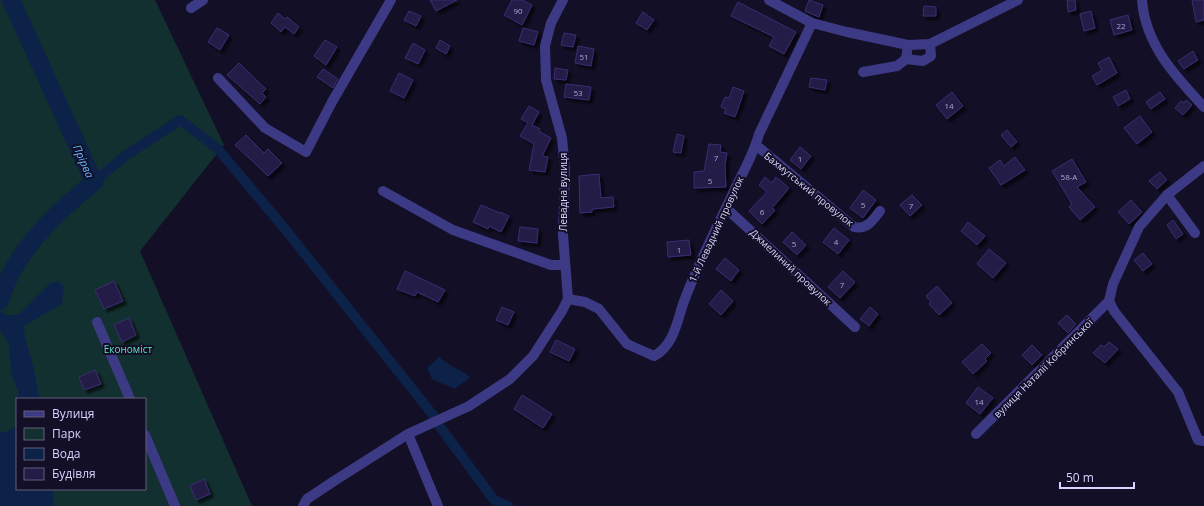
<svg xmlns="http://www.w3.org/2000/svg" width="1204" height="506" font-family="'Open Sans',sans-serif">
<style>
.green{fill:#12302f;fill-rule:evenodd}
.water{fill:#0c2248}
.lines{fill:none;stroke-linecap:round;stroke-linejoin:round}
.canal{stroke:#0c2248;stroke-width:10}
.river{stroke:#0c2248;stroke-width:18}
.building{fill:#241b47;stroke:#3b2d73;filter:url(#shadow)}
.minor{stroke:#3d3a85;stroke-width:10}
.labels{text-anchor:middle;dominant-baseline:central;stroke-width:4;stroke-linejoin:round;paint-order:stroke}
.number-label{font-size:8px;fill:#aca6d1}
.street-label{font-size:10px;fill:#d9d4ff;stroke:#130f26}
.park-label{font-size:10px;fill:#5fe0c0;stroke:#130f26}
.water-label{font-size:11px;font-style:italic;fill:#62b6ff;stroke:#130f26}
</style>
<defs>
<filter id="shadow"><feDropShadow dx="3.5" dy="3.5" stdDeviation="1" flood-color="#0009"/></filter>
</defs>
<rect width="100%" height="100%" fill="#130f26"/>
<path class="green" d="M0,0H155L224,145L140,251L252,506H0ZM17,399H145V489H17Z"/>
<g class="water">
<path d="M58,281L64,287L62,304L24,326L25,338L32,361L40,399H18V391L11,373L9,343L1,333L0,328V311L7,315H18L49,284Z"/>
<path d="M439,357C449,366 460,369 470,377L455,389L432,379L427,368Z"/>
<path d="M17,426V489H53L54,506H0V433L8,431Z"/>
</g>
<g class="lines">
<g class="canal">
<path d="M94,182L125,156L180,120L217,148L285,229L433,415"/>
<path d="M438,424L494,500L508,506"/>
</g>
<path class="river" d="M0,301C3,292 6,283 10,275C29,238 62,208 94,182L11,0"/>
</g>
<g class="building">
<path d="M430,0H457L436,11Z"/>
<path d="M512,0H522L532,5L522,25L504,15Z"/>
<path d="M809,0L823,5L819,17L805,11Z"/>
<path d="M1067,0H1075L1076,10L1068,12Z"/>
<path d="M1192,0H1204V20L1196,22Z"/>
<path d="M738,2L796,32L784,54L769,46L774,37L731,16Z"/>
<path d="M924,6L936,7V16H923Z"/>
<path d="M409,11L421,16L416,26L404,20Z"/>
<path d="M1091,11L1095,28L1084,31L1080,14Z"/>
<path d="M643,12L654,20L647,30L636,23Z"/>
<path d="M278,13L285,19L287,17L299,27L294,34L285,27L281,32L271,23Z"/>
<path d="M1128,15L1132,30L1114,35L1110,20Z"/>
<path d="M217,28L229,35L220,50L208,42Z"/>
<path d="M523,28L538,32L534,45L519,41Z"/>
<path d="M564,33L576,35L573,47L561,45Z"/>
<path d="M325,40L337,47L326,65L314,56Z"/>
<path d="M440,40L450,46L446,54L436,48Z"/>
<path d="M413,43L425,50L418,64L405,58Z"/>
<path d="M578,46L594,49L591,66L575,63Z"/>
<path d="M1193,51L1198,60L1184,69L1178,61Z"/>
<path d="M1109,57L1117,73L1097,85L1092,76L1102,70L1098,63Z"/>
<path d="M239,63L266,89L262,93L266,97L260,104L227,75Z"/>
<path d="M555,68L568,70L566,80L554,79Z"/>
<path d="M323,69L338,79L333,88L317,77Z"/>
<path d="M399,73L413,80L404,98L390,91Z"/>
<path d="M811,78L827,80L825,90L809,87Z"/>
<path d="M566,84L591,87L589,100L564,97Z"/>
<path d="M733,87L744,91L735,117L724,113L726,109L721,107L725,97L729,98Z"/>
<path d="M1126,90L1130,99L1118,106L1113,97Z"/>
<path d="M952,92L963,106L947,119L936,105Z"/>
<path d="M1160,92L1165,99L1151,109L1146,102Z"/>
<path d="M1186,100L1192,105L1183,115L1175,108L1181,101L1184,103Z"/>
<path d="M529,106L539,112L532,125L540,129L539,131L551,138L542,156L548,157L545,172L529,170L534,144L520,136L528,123L521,119Z"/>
<path d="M1140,116L1152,132L1137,144L1124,128Z"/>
<path d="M1007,130L1017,142L1011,147L1001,135Z"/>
<path d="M677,134L684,136L681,153L673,152Z"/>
<path d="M246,135L264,153L268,149L282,163L268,176L235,145Z"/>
<path d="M709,144L721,145L720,152L727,153L725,165L726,187L694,188V172L704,171Z"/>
<path d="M800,147L811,156L801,169L790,160Z"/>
<path d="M1015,157L1025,170L1001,185L989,168L1000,160L1004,166Z"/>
<path d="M1072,159L1086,182L1077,187L1095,207L1080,220L1069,207L1072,204L1052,171Z"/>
<path d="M1160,172L1167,180L1157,189L1149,181Z"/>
<path d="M599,174L601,198L613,197L614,207L592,209V212L580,213L579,176Z"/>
<path d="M765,177L772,183L776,177L789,188L772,208L775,210L762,224L749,211L767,192L759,185Z"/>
<path d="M863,190L876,200L863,218L850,208Z"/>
<path d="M912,195L922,205L910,216L900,205Z"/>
<path d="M1131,200L1142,212L1129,224L1118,212Z"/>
<path d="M481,205L500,213V212L509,216L501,232L489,226L488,229L473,222Z"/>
<path d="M1173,220L1183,234L1176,239L1167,225Z"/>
<path d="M968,222L985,236L977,245L961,231Z"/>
<path d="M520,227L538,229L537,243L518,241Z"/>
<path d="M834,228L849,240L838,254L823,242Z"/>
<path d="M792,232L806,245L797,255L783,242Z"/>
<path d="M689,240L691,255L668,257L667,242Z"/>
<path d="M989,249L1006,263L993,278L977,264Z"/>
<path d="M1143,253L1152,264L1143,271L1134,260Z"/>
<path d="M725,258L739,270L731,281L716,269Z"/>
<path d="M405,271L445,290L438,302L417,292L415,296L397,289Z"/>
<path d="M843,271L855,282L840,298L828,287Z"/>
<path d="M114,281L123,301L104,309L95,290Z"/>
<path d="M937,286L952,303L939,315L929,304L931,302L926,296Z"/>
<path d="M721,290L733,301L721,315L709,304Z"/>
<path d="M502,307L514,312L508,325L496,320Z"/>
<path d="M870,307L878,314L869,326L860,319Z"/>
<path d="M1067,315L1076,324L1068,333L1058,323Z"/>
<path d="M129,318L136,335L122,342L114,325Z"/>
<path d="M556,340L575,349L569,361L550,352Z"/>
<path d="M1109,342L1118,349L1105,363L1093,353L1101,345L1104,347Z"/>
<path d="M982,344L991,353L985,359L987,361L973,374L962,362Z"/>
<path d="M1032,345L1042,355L1032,365L1022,355Z"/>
<path d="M95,370L101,384L84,390L79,377Z"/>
<path d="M978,387L993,398L980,414L966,403Z"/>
<path d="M522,395L552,414L543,428L514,409Z"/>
<path d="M204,479L210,494L196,500L190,486Z"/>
</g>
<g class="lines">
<g class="minor">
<path d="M769,0L812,23L847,32L908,45L930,44L1018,0"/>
<path d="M1142,0C1145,44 1175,76 1204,107"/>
<path d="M191,8L203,0"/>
<path d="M908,45L906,59L923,61L931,56L930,44"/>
<path d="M863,72L897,66L906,59"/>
<path d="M218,78L265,128L306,152L332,102L391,0"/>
<path d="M756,145L854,227C867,230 873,220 880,211"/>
<path d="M383,191L453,230L551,265H565"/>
<path d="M1167,195L1195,233"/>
<path d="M726,208L855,327"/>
<path d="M568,299L585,302L599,309L627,344L654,356C673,346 677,323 683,304C698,263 717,227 736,187C744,170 754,153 759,134L812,23"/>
<path d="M1109,301L1114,311L1178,392L1198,440L1204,441"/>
<path d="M97,322L130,399"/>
<path d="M408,434L438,506"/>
<path d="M976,434L1109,301L1113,284L1139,227L1167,195L1204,166"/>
<path d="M145,435L175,506"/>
<path d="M303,506L307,499L334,481L408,434L469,406L510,379L533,356L562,311L568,299L563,235L565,169L562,138L546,80L545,46L551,23L563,0"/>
</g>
</g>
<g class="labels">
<g class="number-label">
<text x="518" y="10">90</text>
<text x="1121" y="25">22</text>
<text x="584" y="56">51</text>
<text x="578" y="92">53</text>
<text x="949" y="105">14</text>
<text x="716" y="157">7</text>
<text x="800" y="158">1</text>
<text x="1069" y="176">58-А</text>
<text x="710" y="180">5</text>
<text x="863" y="204">5</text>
<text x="911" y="205">7</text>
<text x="762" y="211">6</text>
<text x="836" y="241">4</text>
<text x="794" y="243">5</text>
<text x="679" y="249">1</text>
<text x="842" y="284">7</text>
<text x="979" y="401">14</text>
</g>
<g class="street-label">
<text transform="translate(809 189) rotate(39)">Бахмутський провулок</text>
<text transform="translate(563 192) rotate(-90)">Левадна вулиця</text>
<text transform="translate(716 229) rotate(-65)">1-й Левадний провулок</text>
<text transform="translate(791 267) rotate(43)">Джмелиний провулок</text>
<text transform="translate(1043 368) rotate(-45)">вулиця Наталії Кобринської</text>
</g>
<g class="park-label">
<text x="128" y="349">Економіст</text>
</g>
<g class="water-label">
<text transform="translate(84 161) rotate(66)">Прірва</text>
</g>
</g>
<rect x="16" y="398" width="130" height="92" fill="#130f26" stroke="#625e7d"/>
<rect x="24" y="411" width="20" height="6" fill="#3d3a85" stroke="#625e7d"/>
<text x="52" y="418" font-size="12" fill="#d9d4ff">Вулиця</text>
<rect x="24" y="428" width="20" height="12" fill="#12302f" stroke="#625e7d"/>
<text x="52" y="438" font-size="12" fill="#d9d4ff">Парк</text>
<rect x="24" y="448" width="20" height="12" fill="#0c2248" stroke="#625e7d"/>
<text x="52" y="458" font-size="12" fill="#d9d4ff">Вода</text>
<rect x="24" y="468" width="20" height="12" fill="#241b47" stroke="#625e7d"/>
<text x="52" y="478" font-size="12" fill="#d9d4ff">Будівля</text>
<path d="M1060 482v6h74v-6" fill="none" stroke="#d9d4ff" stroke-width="2"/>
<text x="1066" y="482" font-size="12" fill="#d9d4ff" stroke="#130f26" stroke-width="3" paint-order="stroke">50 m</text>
</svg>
